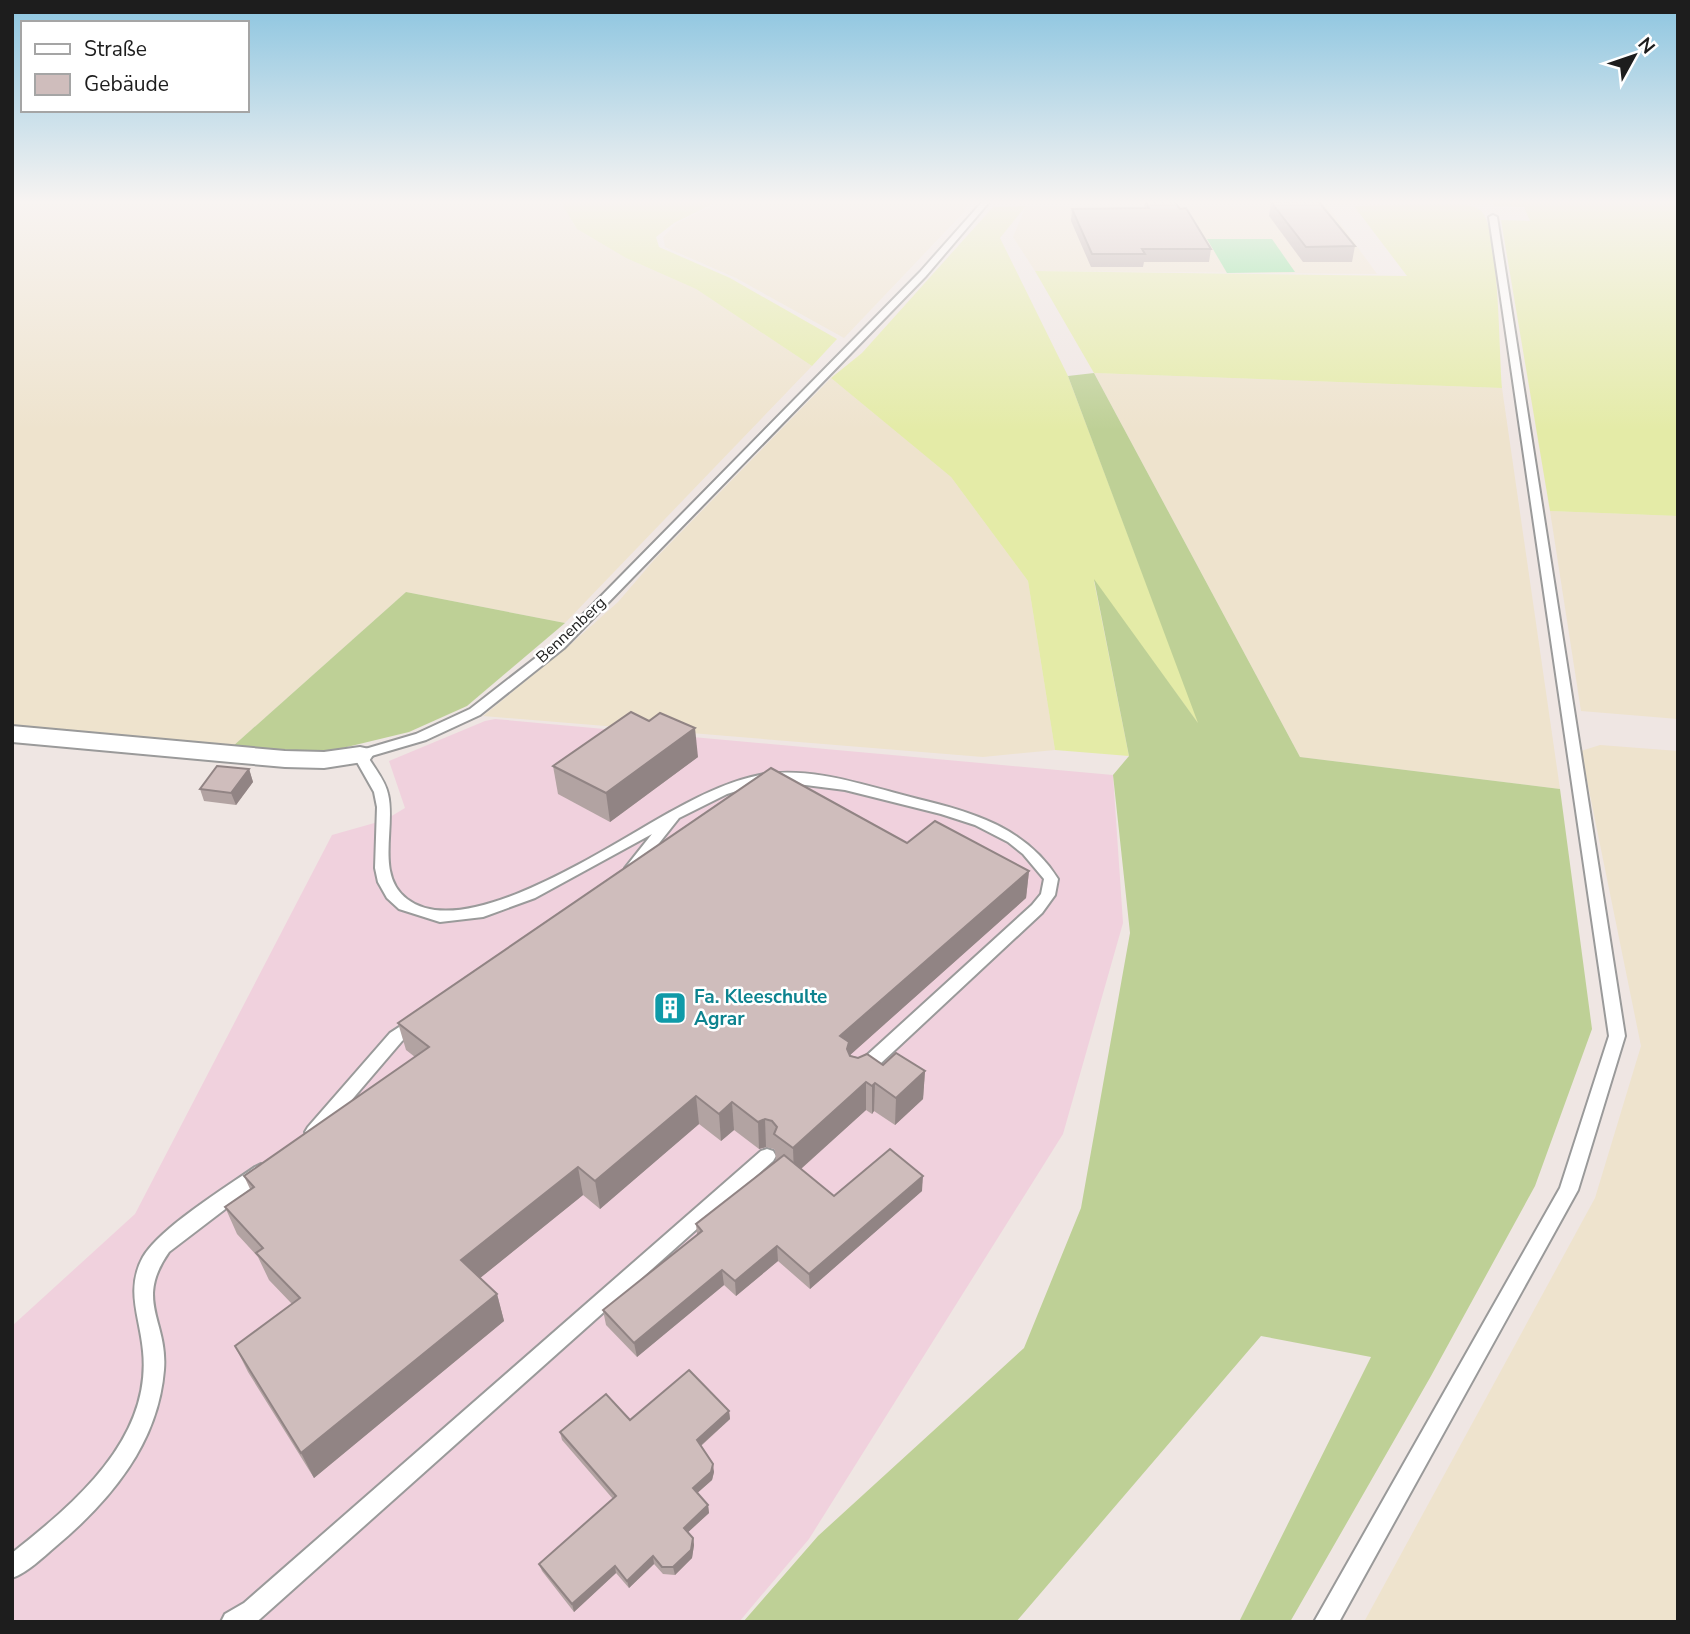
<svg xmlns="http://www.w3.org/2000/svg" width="1690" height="1634" font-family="'Nunito Sans',sans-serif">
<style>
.commercial{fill:#f0d1dd}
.farmland{fill:#eee3cd}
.grass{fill:#e4eba7}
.forest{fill:#bed096}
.pitch{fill:#7ee192}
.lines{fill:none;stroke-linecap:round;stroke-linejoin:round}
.service-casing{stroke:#9a9a9a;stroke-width:4}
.minor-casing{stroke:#9a9a9a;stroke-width:4}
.service{fill:#fff;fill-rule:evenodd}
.minor{fill:#fff;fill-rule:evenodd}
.wall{fill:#b2a3a2}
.shaded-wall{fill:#918484}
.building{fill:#cfbdbc;stroke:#918484;stroke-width:2}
.labels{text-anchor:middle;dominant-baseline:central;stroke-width:5;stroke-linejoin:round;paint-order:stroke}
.far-street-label{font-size:16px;fill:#1d1d1d;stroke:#fff}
.culture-label{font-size:19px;font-weight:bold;fill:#0d838f;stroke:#fff;text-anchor:start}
</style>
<rect width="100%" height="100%" fill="#efe6e3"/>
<path class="commercial" d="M495,719L1113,775L1123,923L1063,1134L809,1539L739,1622H12V1326L135,1214L332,835L385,820L405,808L389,761L485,721Z"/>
<g class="farmland">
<path d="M12,201H560L577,229L626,258L696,289L812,366L565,623L406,592L232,747L12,725Z"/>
<path d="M722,201H970L963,213L844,338L736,278L665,247L663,237L677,223Z"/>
<path d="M1327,205L1377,274L1035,271L1013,237L1026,206Z"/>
<path d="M1094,373L1502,388L1560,789L1300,757Z"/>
<path d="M831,378L951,477L1028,581L1055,750L983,757L483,716L571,644L618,602L654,560Z"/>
<path d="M1550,511L1678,516V719L1581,711Z"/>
<path d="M1600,745L1678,751V1622H1364L1595,1198L1641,1046L1581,751Z"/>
</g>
<g class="grass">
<path d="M560,201H719L674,223L656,237L659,247L730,278L837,339L812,366L696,289L626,258L577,229Z"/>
<path d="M1492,201H1678V516L1550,511L1501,220L1530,221L1524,207L1494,206Z"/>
<path d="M1449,204C1460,205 1478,203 1484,215C1499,240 1499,354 1502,388L1094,373L1035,271L1407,276L1354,206Z"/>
<path d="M1026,206L1000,238L1068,376L1200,726L1094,581L1129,756L1055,750L1028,581L951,477L831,378L862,353L993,207Z"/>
</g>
<g class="forest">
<path d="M1094,373L1300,757L1560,789L1592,1029L1535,1186L1431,1376L1290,1622H1239L1371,1357L1261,1336L1016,1622H743L818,1536L1024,1348L1081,1208L1130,933L1113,775L1129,756L1094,579L1198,723L1068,376Z"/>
<path d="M406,592L565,623L467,706L409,732L322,753L232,747Z"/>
</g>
<path class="pitch" d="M1207,239H1272L1295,272L1227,273Z"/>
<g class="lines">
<defs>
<g id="service">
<path d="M983,201H990L926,276L564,648L480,715L426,740L368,757C375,769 385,780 388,794C396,827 375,875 407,899C466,945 616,841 672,811C699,796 729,781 760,775C814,765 874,789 926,801C979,814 1028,831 1058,879L1055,895L1042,913L866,1077L860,1079L854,1077L852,1072L854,1067L1032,905L1041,894L1044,879L1023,854L1008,842L975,825L941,814L845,790L782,782L762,783L727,794L679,818L637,871L632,873L625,868L652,834L535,898L483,917L440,922L399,909L387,898L378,882L375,868L377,807L374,792L353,755L355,752L416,734L470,709L556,642L920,272Z"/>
<path d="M1493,215L1497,217L1625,1036L1578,1190L1339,1622H1314L1560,1188L1609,1036L1489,217Z"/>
<path d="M416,1016L422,1018L424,1022L402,1041L320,1137L314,1139L308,1137L305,1132L308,1127L390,1033Z"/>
<path d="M767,1149L773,1151L776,1156L773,1161L260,1619L256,1622H221L225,1614L244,1603L761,1151Z"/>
<path d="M261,1164L267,1167L270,1172L267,1177L169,1252C134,1302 168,1320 164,1370C158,1444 110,1501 55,1547C42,1558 28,1572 12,1578V1553C74,1504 152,1439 143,1351C140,1317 125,1290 143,1257C160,1228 225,1188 255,1167Z"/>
</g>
<path id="minor" d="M12,726L285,751L324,752L360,747L369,749L373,755L369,761L324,768L285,767L12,742Z"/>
</defs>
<use href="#service" class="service-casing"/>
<use href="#minor" class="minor-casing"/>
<use href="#service" class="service"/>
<use href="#minor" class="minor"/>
</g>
<g class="wall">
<path d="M1145,201L1211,249L1209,262H1144L1143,267H1091L1071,221L1072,209H1144Z"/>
<path d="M1271,202L1355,246L1352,262H1303L1269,216Z"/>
<path d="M698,757L610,822L558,794L553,766Z"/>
<path d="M249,769L253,782L236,805L204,801L200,789Z"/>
<path d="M907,843L1029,871L1026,898L850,1055L883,1065L925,1071L923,1099L895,1125L874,1111L872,1114L866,1110L801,1169L834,1196L922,1191L810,1289L778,1261L736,1296L724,1285L637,1357L606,1325L603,1310L697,1235L696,1224L776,1161L775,1151L774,1149L766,1147L759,1149L734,1130L721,1141L699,1124L600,1209L583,1195L480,1278L497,1294L504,1321L314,1478L248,1372L235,1346L292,1304L269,1280L258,1257L237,1234L225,1207L250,1189L244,1176L415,1057L406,1050L398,1023Z"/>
<path d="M729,1411L730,1419L701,1446L714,1472L712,1480L697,1493L708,1505L709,1513L688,1532L693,1538L694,1545L692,1558L675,1575L663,1574L654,1564L629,1588L616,1573L574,1612L542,1571L539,1564L613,1499L562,1440L560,1432L630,1420Z"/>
</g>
<g class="shaded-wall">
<path d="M695,728L698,757L610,822L606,793Z"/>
<path d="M249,769L253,782L236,805L231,793Z"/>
<path d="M1029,871L1026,898L849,1056L840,1036Z"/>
<path d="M925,1071L923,1099L895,1125L896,1098Z"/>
<path d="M866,1082V1110L794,1175L793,1148Z"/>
<path d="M875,1083L874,1111L872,1114V1086Z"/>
<path d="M696,1096L699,1124L600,1209L595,1181Z"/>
<path d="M732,1102L734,1130L721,1141L719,1114Z"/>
<path d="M765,1119L766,1147L759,1149L758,1122Z"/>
<path d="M578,1167L583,1195L469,1287L461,1260Z"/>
<path d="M923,1176L922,1191L810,1289L809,1274Z"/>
<path d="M777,1246L778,1261L736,1296L735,1281Z"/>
<path d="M722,1270L724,1285L637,1357L634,1343Z"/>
<path d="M497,1294L504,1321L314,1478L301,1453Z"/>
<path d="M729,1411L730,1419L698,1448L697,1440Z"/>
<path d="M713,1464L714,1472L712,1480L694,1496L693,1488Z"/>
<path d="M708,1505L709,1513L685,1535L684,1528Z"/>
<path d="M693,1538L694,1545L692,1558L675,1575L673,1567Z"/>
<path d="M653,1556L654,1564L629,1588L627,1581Z"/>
<path d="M615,1566L616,1573L574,1612L572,1604Z"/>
</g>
<g class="building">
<path d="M1145,201H1174L1180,209L1186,208L1211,249H1142L1145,254H1092L1072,209L1149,208Z"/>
<path d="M1318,201L1355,246L1306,247L1271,202Z"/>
<path d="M631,712L649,721L660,713L695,728L606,793L553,766Z"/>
<path d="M217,766L249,769L231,793L200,789Z"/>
<path d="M771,768L907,843L935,821L1029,871L840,1036L849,1042L847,1049L850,1056L858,1058L867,1054L883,1065L896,1053L925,1071L896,1098L875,1083L872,1086L866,1082L793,1148L774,1134L777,1127L772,1121L765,1119L758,1122L732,1102L719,1114L696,1096L595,1181L578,1167L461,1260L497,1294L301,1453L235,1346L300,1298L256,1253L263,1248L225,1207L254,1187L244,1176L429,1047L398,1023Z"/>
<path d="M890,1149L923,1176L809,1274L777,1246L735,1281L722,1270L634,1343L603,1310L702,1231L696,1224L784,1155L834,1196Z"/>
<path d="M689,1370L729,1411L697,1440L713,1464L711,1472L693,1488L708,1505L684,1528L693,1538L691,1550L673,1567H662L653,1556L627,1581L615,1566L572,1604L539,1564L616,1496L560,1432L606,1394L630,1420Z"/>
</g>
<linearGradient id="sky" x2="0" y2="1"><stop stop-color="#8cc5e0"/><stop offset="0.47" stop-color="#f8f4f2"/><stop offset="1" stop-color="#f8f4f2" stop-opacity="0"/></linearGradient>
<rect width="1690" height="430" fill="url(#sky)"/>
<defs>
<symbol id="building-square" viewBox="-11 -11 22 22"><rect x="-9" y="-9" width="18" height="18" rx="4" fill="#0f9aa8" stroke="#fff"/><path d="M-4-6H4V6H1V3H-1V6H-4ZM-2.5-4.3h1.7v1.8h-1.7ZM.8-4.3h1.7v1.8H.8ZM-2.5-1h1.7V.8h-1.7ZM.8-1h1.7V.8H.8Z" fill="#fff"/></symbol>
</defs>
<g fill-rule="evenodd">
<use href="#building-square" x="651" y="989" width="38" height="38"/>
</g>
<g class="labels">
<g class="far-street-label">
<text transform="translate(571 630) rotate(-43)">Bennenberg</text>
</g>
<g class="culture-label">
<text x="694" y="997">Fa. Kleeschulte<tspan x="694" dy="22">Agrar</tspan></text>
</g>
</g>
<rect width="1690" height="1634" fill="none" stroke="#1d1d1d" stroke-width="28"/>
<rect x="21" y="21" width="228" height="91" fill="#ffffff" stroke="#a5a5a5" stroke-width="2"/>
<rect x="35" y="44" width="35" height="10" fill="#ffffff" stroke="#a5a5a5" stroke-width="2"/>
<text x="84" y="56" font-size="21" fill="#1d1d1d">Straße</text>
<rect x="35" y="74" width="35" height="21" fill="#cfbdbc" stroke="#a5a5a5" stroke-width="2"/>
<text x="84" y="91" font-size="21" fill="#1d1d1d">Gebäude</text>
<g transform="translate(1634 56) rotate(50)" stroke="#ffffff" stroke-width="5" paint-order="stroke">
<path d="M0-5L12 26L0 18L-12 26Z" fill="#1d1d1d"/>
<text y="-10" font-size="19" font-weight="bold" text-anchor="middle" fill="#1d1d1d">N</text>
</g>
</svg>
